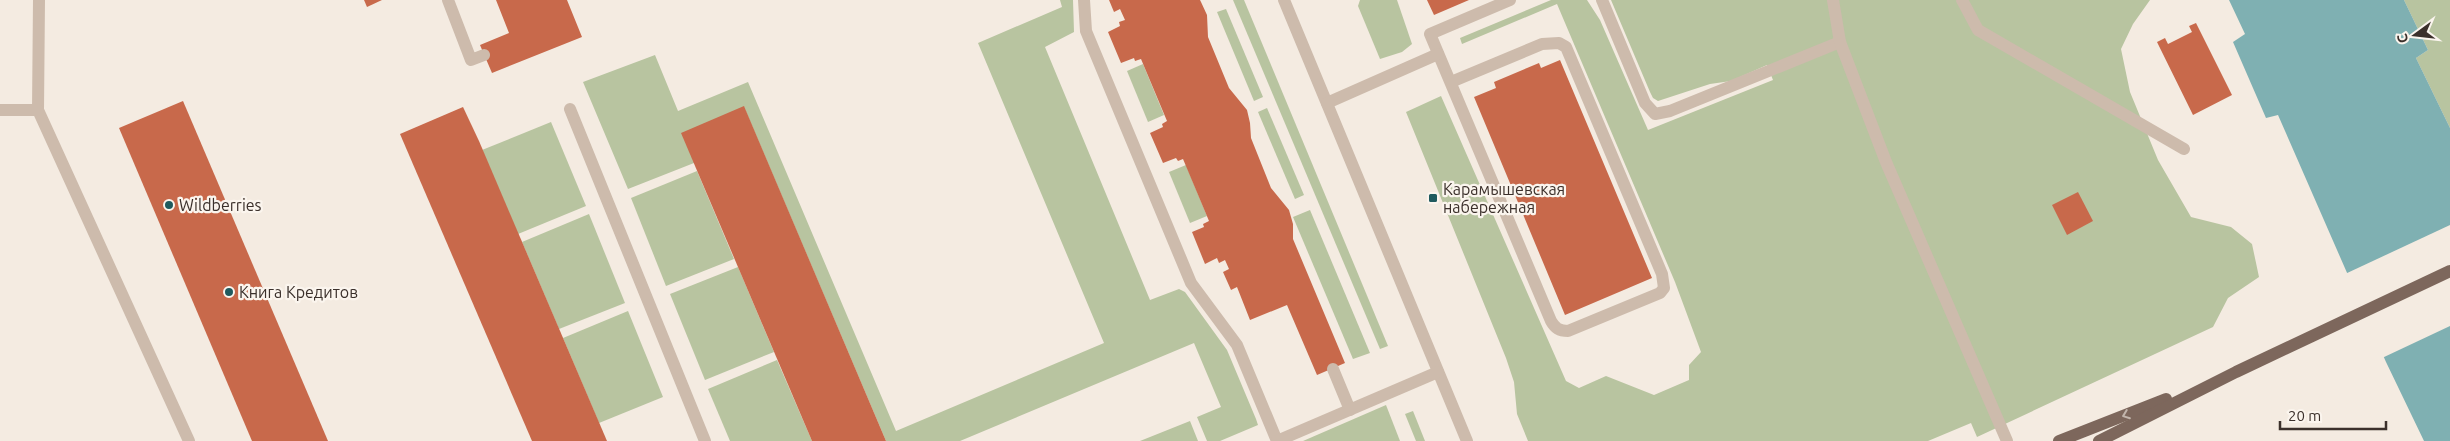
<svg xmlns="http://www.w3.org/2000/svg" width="2450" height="441" font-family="Ubuntu,sans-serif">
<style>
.green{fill:#b8c4a0}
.water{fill:#7fb0b2}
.pier{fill:#f4ebe1}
.building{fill:#c8694b}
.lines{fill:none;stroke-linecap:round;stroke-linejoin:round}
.minor{stroke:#cdbbac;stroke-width:12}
.major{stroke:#7d675c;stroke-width:12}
.oneway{stroke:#c2b5ac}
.poi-dot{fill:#1f5a5e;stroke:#fbf5ee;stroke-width:2}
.labels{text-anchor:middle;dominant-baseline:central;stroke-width:4.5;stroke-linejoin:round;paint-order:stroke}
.poi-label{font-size:16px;fill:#3b302b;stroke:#fbf5ee;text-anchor:start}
</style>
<rect width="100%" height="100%" fill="#f4ebe1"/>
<g class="green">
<path d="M1060,0H1073L1074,32L1045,47L1150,300L1179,289L1185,292L1227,350L1256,419L1258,425L1220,441H1207L1197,417L1221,407L1194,343L960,441H886L744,107L694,163L628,189L583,82L655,55L678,111L748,82L896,431L1104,343L978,43L1062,7Z"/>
<path d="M1233,0H1244L1388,346L1380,349Z"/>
<path d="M1360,0H1397L1412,44L1402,52L1380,59L1358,6Z"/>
<path d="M1551,0H1587L1600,20L1648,130L1773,80L1767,65L1731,81L1710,84L1658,101L1653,98L1650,92L1611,0H2150L2133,24L2121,49L2130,92L2158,160L2191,217L2231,227L2252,244L2259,277L2228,298L2213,327L1977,437L1971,423L1928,441H1528L1517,414L1514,382L1506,358L1406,112L1441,96L1566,381L1579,388L1606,376L1654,395L1689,380V365L1701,352L1675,282L1557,4L1462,44L1460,38Z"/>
<path d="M2404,0H2450V128L2416,58L2428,50Z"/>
<path d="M1226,9L1263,97L1254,101L1217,12Z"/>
<path d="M1143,64L1164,115L1148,122L1127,71Z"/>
<path d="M1267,108L1304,195L1295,199L1258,112Z"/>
<path d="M551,122L586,206L518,234L482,150Z"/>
<path d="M1186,165L1207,216L1190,223L1169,172Z"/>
<path d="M697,171L734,259L666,286L631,198Z"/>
<path d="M1310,210L1370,353L1353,359L1293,217Z"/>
<path d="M589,214L625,303L559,329L522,242Z"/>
<path d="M738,267L774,352L705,380L670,294Z"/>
<path d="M628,311L663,397L599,423L563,338Z"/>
<path d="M777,360L812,441H730L708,389Z"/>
<path d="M1386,405L1400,441H1303Z"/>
<path d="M1413,411L1425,441H1416L1405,414Z"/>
<path d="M1190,421L1198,441H1140Z"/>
</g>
<path class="water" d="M2229,0H2404L2428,50L2416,58L2450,128V441H2424L2386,362L2278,115L2266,118L2233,42L2245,34Z"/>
<path class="pier" d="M2450,225V326L2382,358L2345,274Z"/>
<g class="building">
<path d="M364,0H382L367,7Z"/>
<path d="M496,0H567L582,37L492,73L480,45L509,33Z"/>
<path d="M1109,0H1200L1201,2L1207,15L1208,37L1229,88L1247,110L1250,123L1251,138L1271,188L1289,210L1293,224V239L1345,363L1317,375L1287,305L1250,320L1237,287L1231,290L1223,272L1229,269L1225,260L1219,263L1217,258L1205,264L1192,232L1204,227L1203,224L1209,221L1183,159L1178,161L1176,158L1163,163L1150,133L1163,127L1162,124L1167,121L1141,59L1135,61L1134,58L1121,63L1108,32L1120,26L1119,22L1125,20L1120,9L1114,12Z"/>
<path d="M1427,0H1469L1434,15Z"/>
<path d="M2196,23L2232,95L2193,115L2157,42L2165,38L2168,44L2192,32L2189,26Z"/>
<path d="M1560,60L1652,278L1565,315L1474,97L1496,88L1494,82L1539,63L1541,68Z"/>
<path d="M183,101L328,441H252L119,128Z"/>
<path d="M744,106L886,441H812L681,133Z"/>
<path d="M463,107L479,141L607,441H532L400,134Z"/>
<path d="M2078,192L2093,221L2067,235L2052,205Z"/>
</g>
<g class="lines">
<g class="minor">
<path d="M39,0L38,110L189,441"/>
<path d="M448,0L471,60L484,55"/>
<path d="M1084,0L1086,31L1191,283L1237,345L1277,441"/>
<path d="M1284,0L1467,441"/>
<path d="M1602,0L1645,103L1655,114L1670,111L1840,42"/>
<path d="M1833,0L1840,42L1886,162L2007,441"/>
<path d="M1962,0L1978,30L2184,149"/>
<path d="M1451,82L1542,44L1559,43L1566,47L1662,274L1664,288L1660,293L1568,331C1559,331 1555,328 1551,321L1430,34L1510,0"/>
<path d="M1327,103L1438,54"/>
<path d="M570,109L705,441"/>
<path d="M0,110H38"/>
<path d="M1333,369L1350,410"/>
<path d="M1277,441L1438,372"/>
</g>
<g class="major">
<path d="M2059,441L2166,399"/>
<path d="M2099,441L2236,372L2450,271"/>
</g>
</g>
<defs><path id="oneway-chevron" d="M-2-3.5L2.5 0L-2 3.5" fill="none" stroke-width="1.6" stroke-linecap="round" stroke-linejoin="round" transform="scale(1.25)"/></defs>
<use class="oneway" href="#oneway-chevron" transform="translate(2126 415) rotate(159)"/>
<g class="poi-dot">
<rect x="1428" y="193" width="10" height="10" rx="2.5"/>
<circle cx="169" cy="205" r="5"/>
<circle cx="229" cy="292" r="5"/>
</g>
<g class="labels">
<g class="poi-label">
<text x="1443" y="189">Карамышевская<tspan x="1443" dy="18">набережная</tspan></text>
<text x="179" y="205">Wildberries</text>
<text x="239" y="292">Книга Кредитов</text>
</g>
</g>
<g transform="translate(2415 35) rotate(255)" stroke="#fbf5ee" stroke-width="4" paint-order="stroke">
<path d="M0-4L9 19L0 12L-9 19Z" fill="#3b302b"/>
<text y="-8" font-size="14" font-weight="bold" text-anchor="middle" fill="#3b302b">С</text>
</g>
<path d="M2280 421v8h106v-8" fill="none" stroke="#3b302b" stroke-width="2.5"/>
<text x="2288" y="421" font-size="15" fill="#3b302b" stroke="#fbf5ee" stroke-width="4" paint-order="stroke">20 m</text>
</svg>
